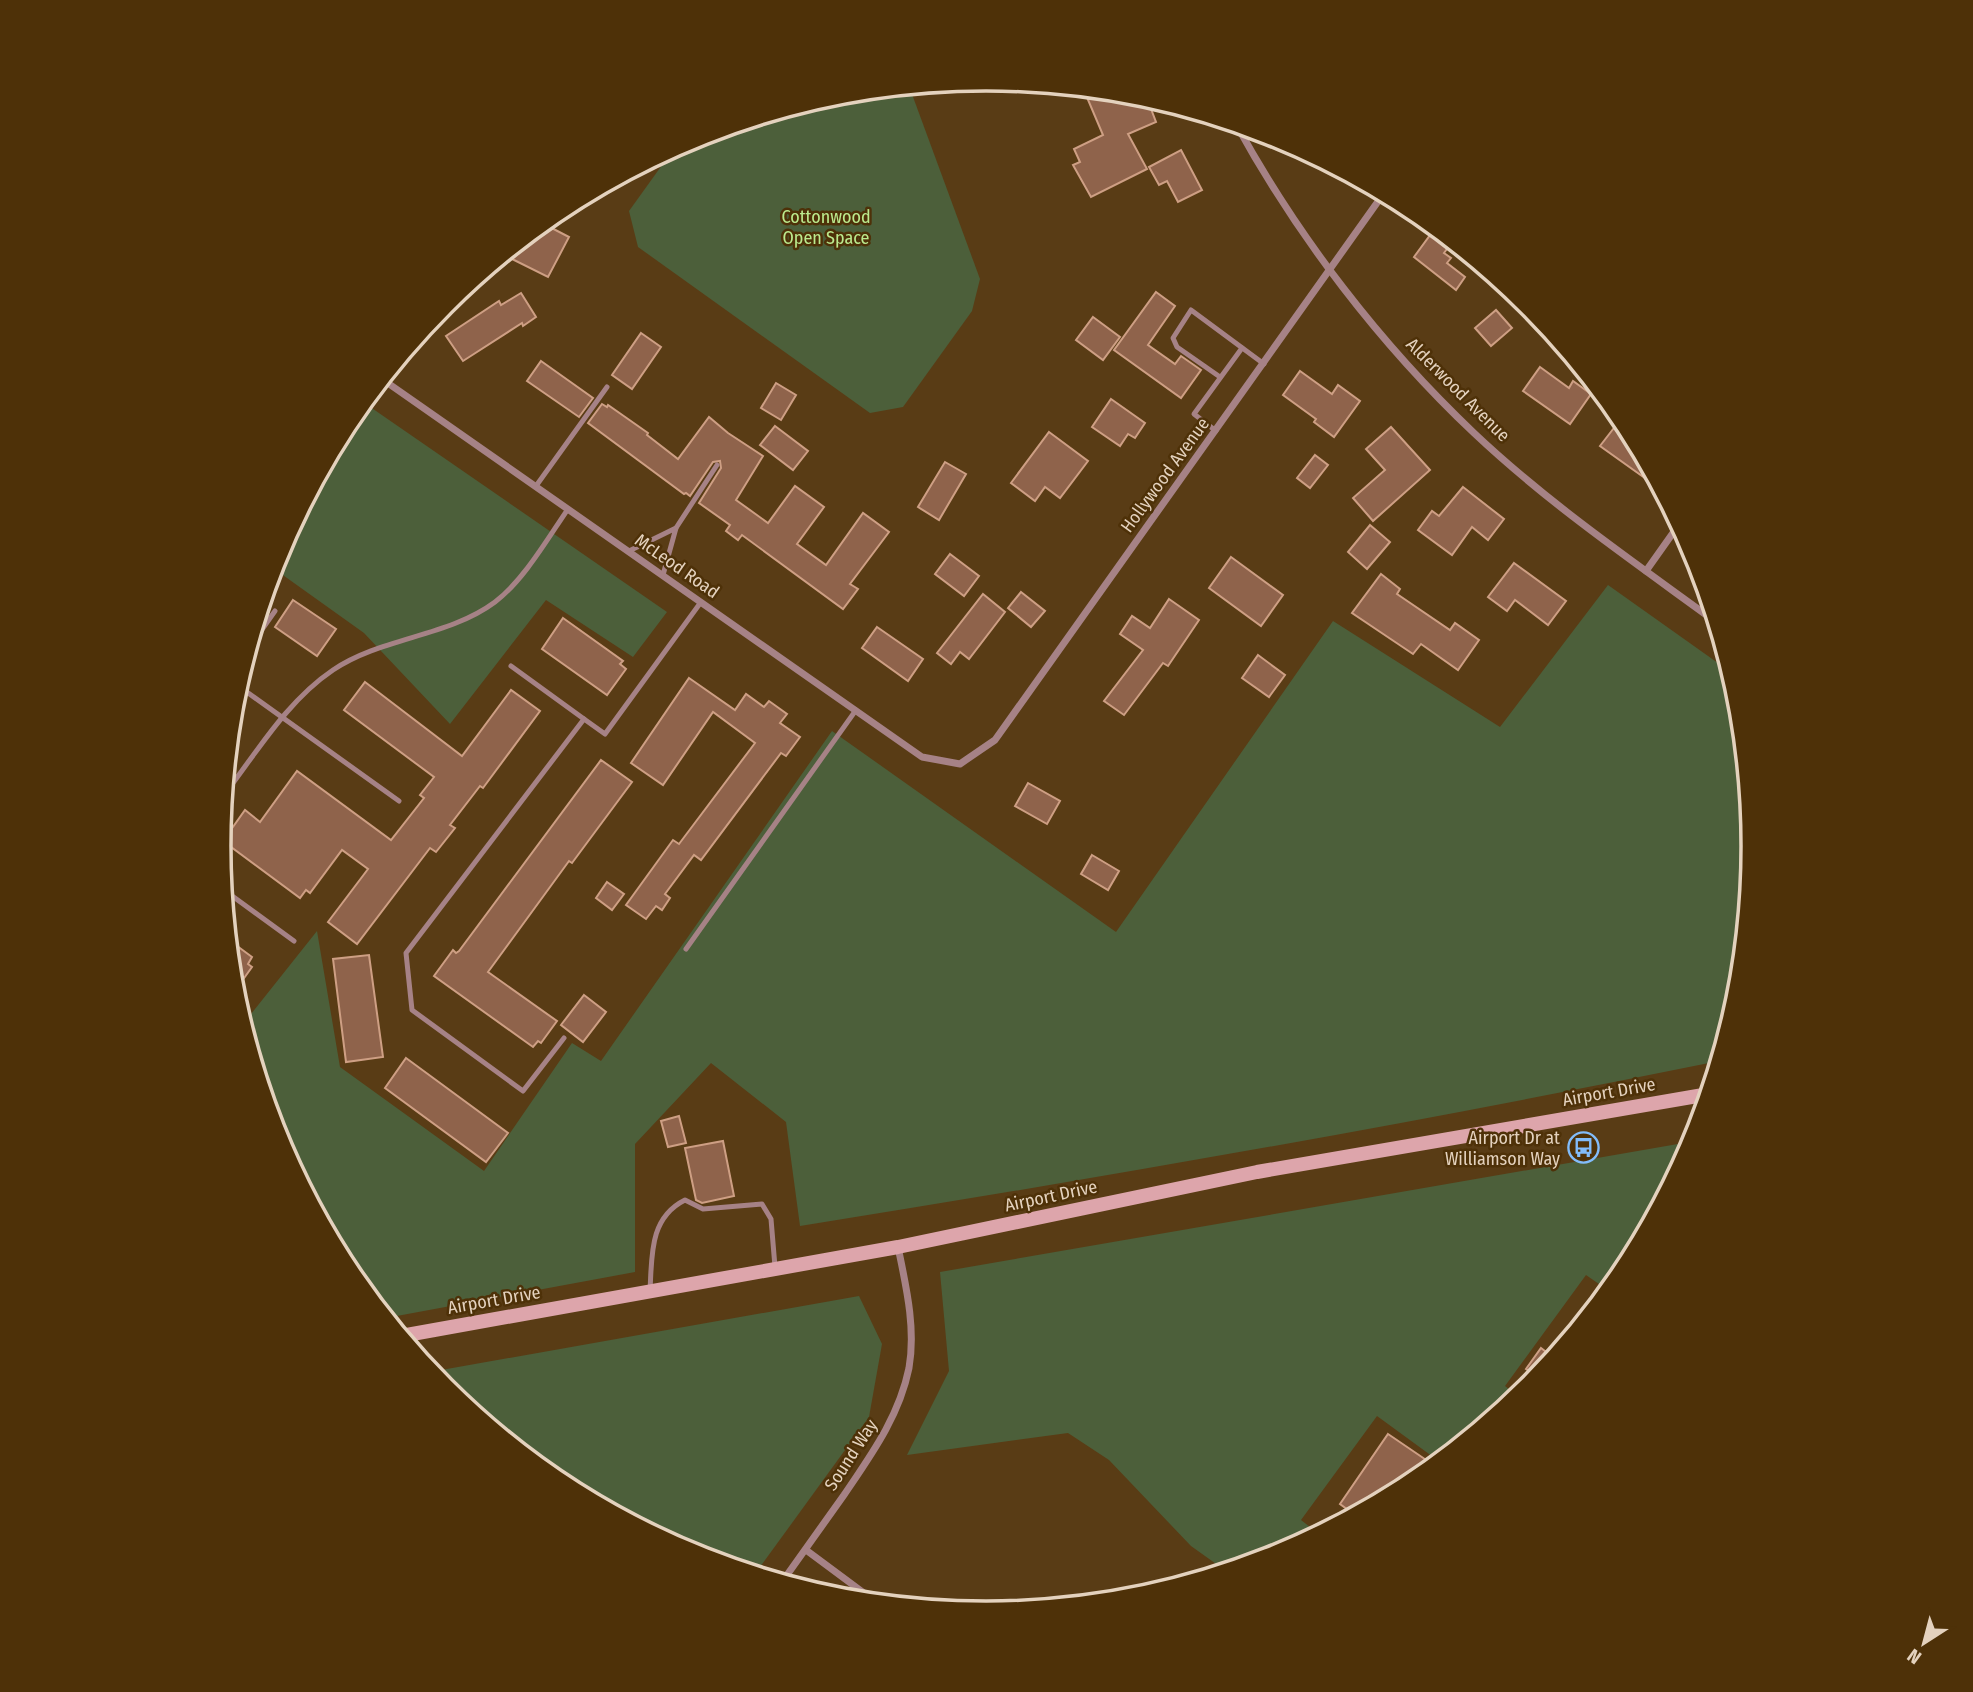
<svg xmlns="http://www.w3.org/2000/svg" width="1973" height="1692" font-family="'Fira Sans Condensed',sans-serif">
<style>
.green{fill:#4c5f3a}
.building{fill:#8f634b;stroke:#ce9f84;stroke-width:2}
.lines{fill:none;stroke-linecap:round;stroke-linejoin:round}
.service{stroke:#a68286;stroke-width:5}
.minor{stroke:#a68286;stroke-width:7}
.secondary{stroke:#dda5ab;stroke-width:14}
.labels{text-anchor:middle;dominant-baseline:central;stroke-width:5;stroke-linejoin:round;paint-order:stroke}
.park-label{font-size:18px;fill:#bbea8e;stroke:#4e3108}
.street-label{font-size:18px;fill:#e4d2be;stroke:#4e3108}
.poi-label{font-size:18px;fill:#e4d2be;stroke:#4e3108;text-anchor:end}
.rim{fill:none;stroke:#e4d2be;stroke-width:3.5}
</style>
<rect width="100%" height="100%" fill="#593c15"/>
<g class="green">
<path d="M909,86L980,279L972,311L903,407L870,413L638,247L629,211L675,147L693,137L837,93Z"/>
<path d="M363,402L667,612L633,657L546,600L450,724L364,633L273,568L278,552L349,419Z"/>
<path d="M1608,585L1732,673L1739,697L1754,846L1739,996L1719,1061C1414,1123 1107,1177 800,1226L786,1122L711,1063L635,1144V1272L386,1318L348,1272L278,1139L243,1024L317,931L340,1067L484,1171L572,1043L601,1061L832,731L1116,932L1333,621L1500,727Z"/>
<path d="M1695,1141L1624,1273L1609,1291L1586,1275L1505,1386L1519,1397L1440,1462L1377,1416L1301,1520L1319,1534L1280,1555L1226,1571L1191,1546L1109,1460L1068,1433L907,1455L949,1371L940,1272Z"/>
<path d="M859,1296L882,1344L869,1417L755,1574L693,1555L560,1484L444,1388L430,1372Z"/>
</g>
<g class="building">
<path d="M1083,88L1146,96L1156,122L1128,134L1147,169L1091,197L1073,165L1080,162L1074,149L1103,135Z"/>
<path d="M1181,150L1202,190L1178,202L1167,181L1159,185L1149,167Z"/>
<path d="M542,223L569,237L548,277L512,259L523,239L531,243Z"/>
<path d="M1436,227L1453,241L1444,253L1451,258L1447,263L1465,277L1456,290L1414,257Z"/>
<path d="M1156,292L1175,306L1148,345L1175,364L1181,356L1201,370L1181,398L1114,350Z"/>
<path d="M521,293L536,317L523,326L522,323L463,361L446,336L499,301L501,305Z"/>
<path d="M1496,310L1512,328L1491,346L1475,328Z"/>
<path d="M1093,317L1120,337L1103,360L1076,340Z"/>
<path d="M641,333L661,347L632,389L612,375Z"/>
<path d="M541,361L593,398L579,417L527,381Z"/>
<path d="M1540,367L1569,388L1573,381L1591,394L1570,424L1523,391Z"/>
<path d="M1300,371L1332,394L1338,385L1360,401L1334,437L1314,422L1316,419L1283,395Z"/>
<path d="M776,383L796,395L781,420L761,408Z"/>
<path d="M1111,399L1145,423L1135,438L1128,434L1120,446L1092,427Z"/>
<path d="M602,404L607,407L608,405L648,433L647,435L678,459L709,417L728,433L763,456L736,500L768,523L795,486L824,507L797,544L826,565L863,513L889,532L850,584L858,589L843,609L742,535L738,540L726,531L730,525L699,503L721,468L720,461L713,462L690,496L686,493L684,494L588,423Z"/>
<path d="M1617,424L1633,435L1663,491L1600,446Z"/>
<path d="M775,426L808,451L793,470L760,445Z"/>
<path d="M1391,427L1430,470L1373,521L1353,498L1385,470L1366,449Z"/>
<path d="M1049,432L1088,461L1060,498L1045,487L1035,501L1011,483Z"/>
<path d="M1315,455L1328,465L1310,488L1297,478Z"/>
<path d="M945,462L966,474L939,520L918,507Z"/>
<path d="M1463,487L1504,519L1488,540L1472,527L1452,555L1418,530L1432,511L1439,516Z"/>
<path d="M1370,525L1390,542L1367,569L1348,552Z"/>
<path d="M950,554L979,576L964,596L935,574Z"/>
<path d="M1231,557L1283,595L1261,626L1209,588Z"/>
<path d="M1514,563L1566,601L1548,625L1515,600L1507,611L1488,597Z"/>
<path d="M1381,574L1400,589L1397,594L1450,630L1455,623L1479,640L1458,670L1421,644L1413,654L1352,613Z"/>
<path d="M1021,592L1045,611L1031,627L1008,608Z"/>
<path d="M983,594L1005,612L969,659L960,652L951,664L937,653Z"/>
<path d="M1169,599L1199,620L1168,666L1163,663L1124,715L1104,701L1143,650L1120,634L1132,616L1150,628Z"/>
<path d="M293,600L336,629L317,656L275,627Z"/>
<path d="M563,618L623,661L620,664L626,669L607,695L542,649Z"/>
<path d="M877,627L923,659L908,681L862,648Z"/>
<path d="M1258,655L1285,675L1269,697L1242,678Z"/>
<path d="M689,678L735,710L746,694L764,707L769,701L787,714L780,723L800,737L786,756L781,753L701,860L694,855L665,894L670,898L662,910L656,906L646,919L626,905L673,840L679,844L755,743L713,712L663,785L631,763Z"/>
<path d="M365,682L462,756L511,690L540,711L483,788L480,786L450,825L455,828L436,852L430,848L357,944L328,922L368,869L342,850L310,893L306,890L300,898L223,841L245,810L260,822L297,771L391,840L424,798L420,795L434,777L344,710Z"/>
<path d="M601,760L632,782L572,863L569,861L488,972L557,1021L541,1043L538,1041L533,1047L434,976L453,950L456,953L459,951Z"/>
<path d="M1028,783L1060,801L1047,824L1015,806Z"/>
<path d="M1092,855L1119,871L1108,890L1081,874Z"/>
<path d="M607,882L624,894L612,910L596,898Z"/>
<path d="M229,940L252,957L248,964L252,967L234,992Z"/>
<path d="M369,955L383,1057L346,1062L333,959Z"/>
<path d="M584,995L606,1012L583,1042L561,1025Z"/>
<path d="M406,1058L508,1133L486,1162L385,1088Z"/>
<path d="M679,1116L686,1143L668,1147L661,1121Z"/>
<path d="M723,1141L734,1196L702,1203L696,1200L685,1148Z"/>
<path d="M1541,1348L1554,1358L1538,1377L1526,1369Z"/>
<path d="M1388,1434L1435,1466L1412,1484L1355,1515L1340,1504Z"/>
</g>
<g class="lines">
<g class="service">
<path d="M1220,377L1177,347L1173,338L1191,310L1264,364"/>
<path d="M1216,431L1194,414L1242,348"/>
<path d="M536,486L607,387"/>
<path d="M676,528L717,465"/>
<path d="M629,551L676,528L663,575"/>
<path d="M249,648L275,611"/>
<path d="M511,666L584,719"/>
<path d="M237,685L399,801"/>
<path d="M224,795C257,752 287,701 333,670C382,637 448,637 495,602C524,580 548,538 568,509"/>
<path d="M224,890L294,941"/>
<path d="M686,949L856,710"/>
<path d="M564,1038L523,1091L412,1010L406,953L584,719L605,734L701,602"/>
<path d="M650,1291C652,1256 649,1218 685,1200L703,1209L762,1204L771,1219L775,1267"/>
</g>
<g class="minor">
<path d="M1236,124C1298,237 1380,344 1474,433C1548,503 1634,562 1716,622"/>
<path d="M382,379L922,757L960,764L995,740L1384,193"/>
<path d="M1646,571L1680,523"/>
<path d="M806,1550L876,1602"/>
<path d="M782,1582C803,1553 823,1524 844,1495C871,1455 899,1417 909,1368C916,1328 906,1286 898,1247"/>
</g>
<path class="secondary" d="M401,1336L898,1247L1257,1172L1709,1094"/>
</g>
<defs>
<symbol id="bus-ring" viewBox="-11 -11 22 22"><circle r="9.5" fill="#4e3108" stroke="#82bcfa" stroke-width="1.5"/><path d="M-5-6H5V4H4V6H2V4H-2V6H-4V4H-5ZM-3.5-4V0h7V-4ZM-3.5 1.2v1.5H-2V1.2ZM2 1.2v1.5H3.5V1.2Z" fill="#82bcfa"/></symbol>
</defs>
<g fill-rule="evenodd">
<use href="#bus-ring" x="1566" y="1130" width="35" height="35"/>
</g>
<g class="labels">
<g class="park-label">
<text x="826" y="217">Cottonwood<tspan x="826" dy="21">Open Space</tspan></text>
</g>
<g class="street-label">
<text transform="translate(1458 390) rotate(45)">Alderwood Avenue</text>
<text transform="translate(1165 475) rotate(-54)">Hollywood Avenue</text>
<text transform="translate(677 566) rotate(35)">McLeod Road</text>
<text transform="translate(1609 1092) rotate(-10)">Airport Drive</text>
<text transform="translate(1051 1196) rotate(-12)">Airport Drive</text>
<text transform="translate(494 1300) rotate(-10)">Airport Drive</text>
<text transform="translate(851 1455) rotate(-57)">Sound Way</text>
</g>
<g class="poi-label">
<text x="1560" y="1138">Airport Dr at<tspan x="1560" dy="21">Williamson Way</tspan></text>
</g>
</g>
<path d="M0 0H1973V1692H0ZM231 846a755 755 0 1 1 1510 0a755 755 0 1 1-1510 0Z" fill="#4e3108" fill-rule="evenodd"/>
<path class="rim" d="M231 846a755 755 0 1 1 1510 0a755 755 0 1 1-1510 0Z"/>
<g transform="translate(1924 1643) rotate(216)" stroke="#4e3108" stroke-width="5" paint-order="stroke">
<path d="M0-5L12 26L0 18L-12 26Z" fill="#e4d2be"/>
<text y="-10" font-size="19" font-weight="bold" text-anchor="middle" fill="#e4d2be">N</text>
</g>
</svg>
